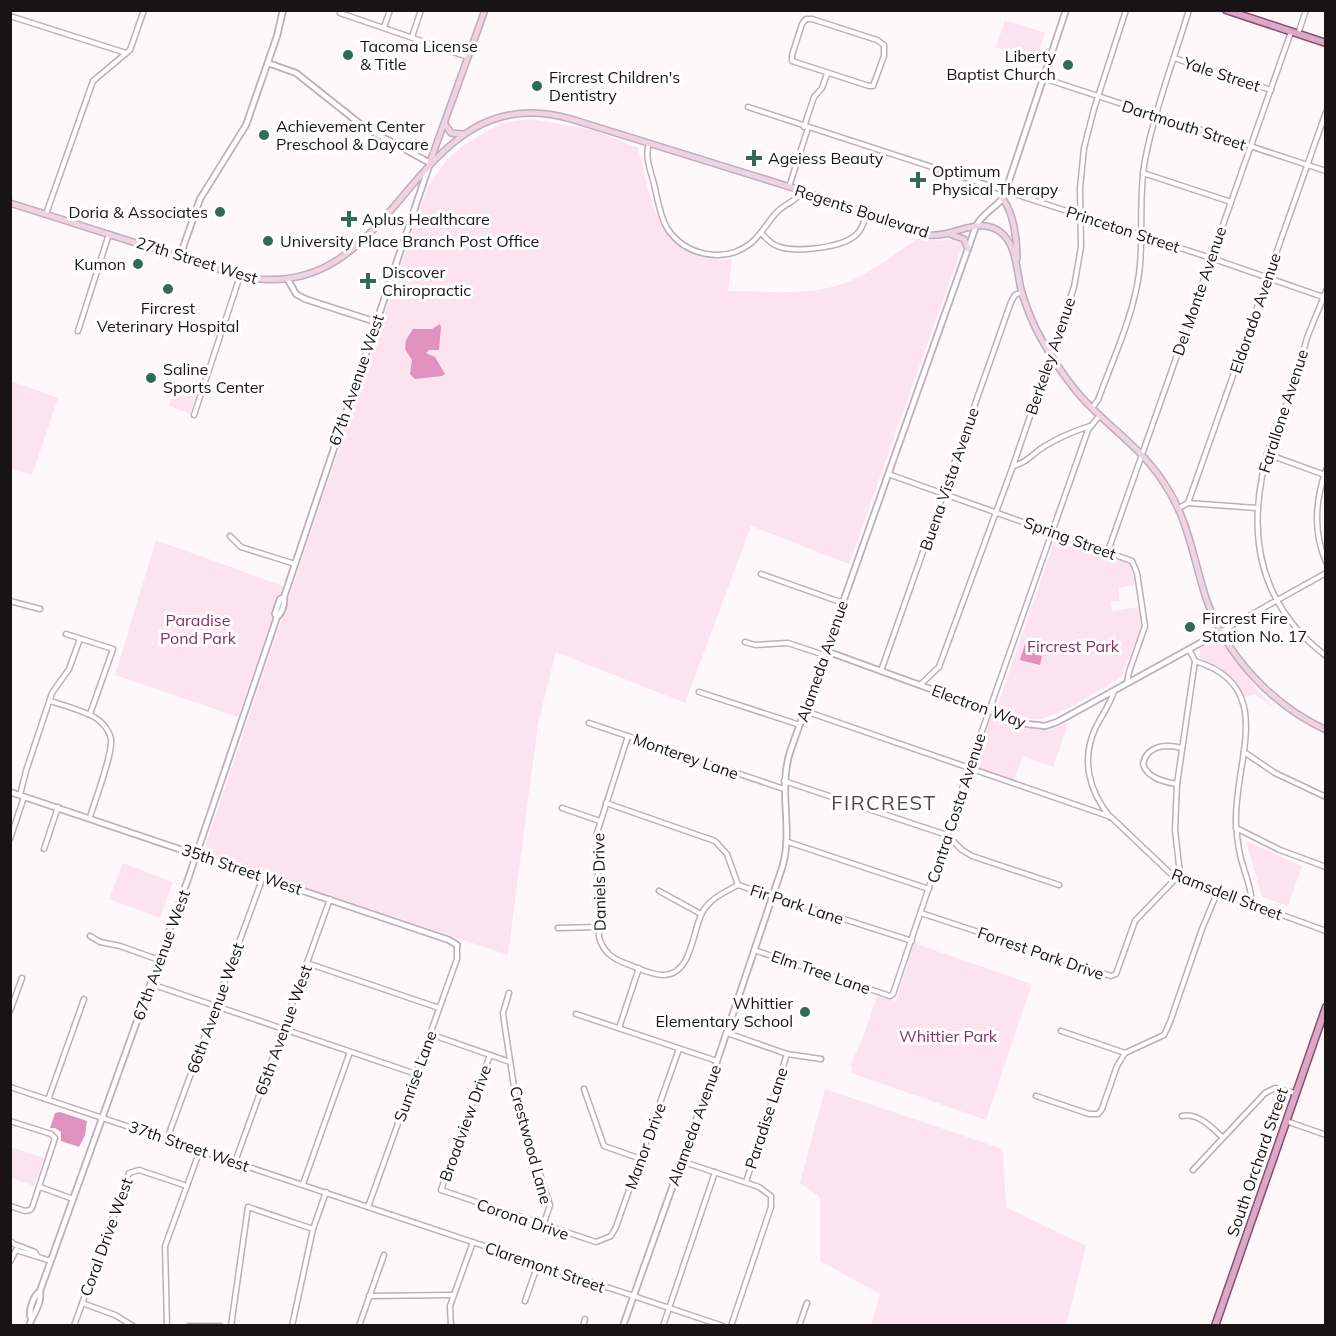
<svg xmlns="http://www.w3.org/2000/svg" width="1336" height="1336" font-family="Mulish,sans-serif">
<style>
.green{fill:#fde3f0}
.water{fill:#de92bd}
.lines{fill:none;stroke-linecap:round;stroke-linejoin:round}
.minor-casing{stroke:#beaeb6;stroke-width:7}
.tertiary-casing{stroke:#beaeb6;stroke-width:8}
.secondary-casing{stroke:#beaeb6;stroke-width:8}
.primary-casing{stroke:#8a4e70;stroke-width:9}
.minor{stroke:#fff;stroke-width:4}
.tertiary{stroke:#fff;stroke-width:4.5}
.secondary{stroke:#eed4e3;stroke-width:5}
.primary{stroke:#dda8c7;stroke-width:6}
.poi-dot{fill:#306b54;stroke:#fff;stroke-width:2}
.labels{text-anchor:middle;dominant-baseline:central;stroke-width:6;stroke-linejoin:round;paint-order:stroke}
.poi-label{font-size:16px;fill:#191316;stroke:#fff;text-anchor:start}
.street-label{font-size:16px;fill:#191316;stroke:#fff}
.park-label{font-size:16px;fill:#872e66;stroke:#fff}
.quarter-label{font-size:20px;letter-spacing:1.5px;fill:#51444b;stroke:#fff}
</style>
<rect width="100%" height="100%" fill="#fff8fb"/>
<g class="green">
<path d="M1005,20L1045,33L1036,60L996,47Z"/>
<path d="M531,119L593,130L638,148C649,190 654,244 704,256C714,259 723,261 732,259L728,291C764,291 804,296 839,285C868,276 894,255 918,238L938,241L956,239L963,244L849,564L751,526L685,703L556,652L538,724L508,955L216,857L207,851L206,844L427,188L445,162L465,144L502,123Z"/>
<path d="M11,381L58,398L32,475L11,468Z"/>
<path d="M177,382L198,390L190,414L169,406Z"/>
<path d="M1056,536L1128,563L1131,567L1135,585L1118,588L1120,601L1111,602L1112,611L1139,607L1141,628L1121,677L1075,705L1048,717L1037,720L1016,715L997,707Z"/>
<path d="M156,540L283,586L238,717L115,675Z"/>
<path d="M1217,640L1221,641L1259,692L1276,709L1254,694L1245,697C1234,676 1221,668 1200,658V649Z"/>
<path d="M991,718H993C1025,729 1036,735 1068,723L1053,767L1023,756L1014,781L974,767Z"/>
<path d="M1246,841L1302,866L1288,906L1262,897Z"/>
<path d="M123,863L173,882L160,918L109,899Z"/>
<path d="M914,943L1032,984L986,1120L851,1073L852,1068L850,1065L863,1037L877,996L896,1001Z"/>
<path d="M825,1089L1003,1149L1006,1207L1086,1246L1066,1325H871L880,1294L820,1261V1197L800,1183Z"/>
<path d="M11,1147L44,1158L34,1186L11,1178Z"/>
</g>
<g class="water">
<path d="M440,324L441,327L439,350H429L426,353L435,357L445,374L442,376L415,379L410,374L412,360L405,349L406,340L413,329H432Z"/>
<path d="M1025,644L1035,648L1033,653L1042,656L1040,665L1020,660Z"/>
<path d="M60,1112L87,1121L85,1135L79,1147L61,1141V1132L55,1128H50L55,1113Z"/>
</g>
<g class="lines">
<defs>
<g id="minor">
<path d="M340,13L468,57"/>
<path d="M10,16L126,53"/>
<path d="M806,19H812L877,40L884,45V56L873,86H869L792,61V55L802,24Z"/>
<path d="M384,27L390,10"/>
<path d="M1298,34L1306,10"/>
<path d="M412,37L421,10"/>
<path d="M1174,58L1271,90"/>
<path d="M1043,78L1326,171"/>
<path d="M748,107L1211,258L1326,298"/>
<path d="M804,127L814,97L822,88L827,74"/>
<path d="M649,143C644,158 652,174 655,188C658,202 660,216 667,228C685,256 725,264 751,243C762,234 768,221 778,211C786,203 797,201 803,191"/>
<path d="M1143,173L1231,202"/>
<path d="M789,187L808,128"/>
<path d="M46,214L93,81L130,50L144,10"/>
<path d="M761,233C765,237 770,243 775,245C792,254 843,248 857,234C862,229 865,220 867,213"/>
<path d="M1326,291C1320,307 1313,322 1307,338C1302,354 1300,370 1294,386C1289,402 1279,417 1274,432C1245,517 1250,598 1326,656"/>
<path d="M78,331L109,234"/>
<path d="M1092,408L1098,400C1113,359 1133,317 1139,274C1144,236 1138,198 1145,160C1155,109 1174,59 1189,10"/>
<path d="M194,415L240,276"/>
<path d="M1267,454L1325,475"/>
<path d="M1013,466C1027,463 1033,453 1045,446C1060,437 1074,431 1090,426"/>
<path d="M1326,470C1315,501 1313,532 1326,562"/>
<path d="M888,474L1132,561L1137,573L1145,626L1129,672L1127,683"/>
<path d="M1188,503L1256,508"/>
<path d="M1179,508L1188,503L1326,112"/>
<path d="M230,536L241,547L295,564"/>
<path d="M1108,551L1291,32"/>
<path d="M761,574L843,603"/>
<path d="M10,601L40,609"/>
<path d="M1222,631L1326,573"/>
<path d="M66,634L113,649L90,714"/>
<path d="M745,642L755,645L788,643L824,655"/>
<path d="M1189,649L1195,661C1279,686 1233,763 1236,824C1237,839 1239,855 1244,869C1248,882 1252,892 1252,905"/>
<path d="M881,671L1011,302L1015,295L1022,292"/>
<path d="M920,685L939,667L943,656L1013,466L1074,287L1081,247L1080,188L1084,148L1094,109L1126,10"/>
<path d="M699,692L800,725"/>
<path d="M50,701C63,705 78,709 90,715C100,719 109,729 111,739C113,754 95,800 90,817"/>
<path d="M805,711L1111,817L1172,875L1326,931"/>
<path d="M589,723L784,789"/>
<path d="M628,736L597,833L599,937C603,952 613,959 627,964C638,968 651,975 663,975C692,975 692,932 702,913C709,899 725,892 738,885"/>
<path d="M1244,752L1275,773L1326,797"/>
<path d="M784,781L947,835L962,850L972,856L1059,885"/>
<path d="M1177,784C1164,782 1147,778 1143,764C1147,745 1166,744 1182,748"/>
<path d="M20,795L26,771L52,693L69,669L80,639"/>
<path d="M606,803L715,841L727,854L738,885L912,941"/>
<path d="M562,808L600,821"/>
<path d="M1110,817C1089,791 1081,760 1095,729C1101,716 1110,705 1114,691"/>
<path d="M1236,828L1280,850L1326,867"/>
<path d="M10,839L24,797"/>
<path d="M788,842L929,889"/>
<path d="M44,849L58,807"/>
<path d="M659,891L701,914"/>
<path d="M921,913L1111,976L1116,974L1135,921L1180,874L1175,830L1177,784L1195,661"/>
<path d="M558,928L599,927"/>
<path d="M90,936L100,942L120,946L159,960"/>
<path d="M754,950L890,996L893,994L969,768L1088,430L1100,415"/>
<path d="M307,963L439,1008"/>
<path d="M151,984L416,1074"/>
<path d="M509,993L503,1013L504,1021L516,1100L550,1205L543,1226"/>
<path d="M10,1011L22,978"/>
<path d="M576,1014L717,1061"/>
<path d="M619,1028L639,968"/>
<path d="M1061,1031L1125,1053L1164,1035L1170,1022L1202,929L1217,893"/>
<path d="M727,1033L787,1054L821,1059"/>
<path d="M430,1034L510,1062"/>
<path d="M490,1055L441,1190L596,1242L611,1236L616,1227L679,1049"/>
<path d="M10,1087L723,1326"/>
<path d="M584,1089L604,1146L641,1159"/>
<path d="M1036,1096L1089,1114H1098L1102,1109L1117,1066L1125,1053"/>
<path d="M48,1100L84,999"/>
<path d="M1182,1116C1199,1113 1211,1127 1222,1137"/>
<path d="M10,1121L51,1134L55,1138L32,1208L30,1210L25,1211L10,1206"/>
<path d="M1286,1121L1326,1135"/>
<path d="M167,1139L263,877"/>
<path d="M681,1161L759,1187L771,1196V1207L765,1225L731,1326"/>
<path d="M235,1162L330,899"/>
<path d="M1193,1170L1265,1093L1275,1088L1295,1093"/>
<path d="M746,1182L787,1054"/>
<path d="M303,1184L350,1052"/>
<path d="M40,1187L73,1199"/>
<path d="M368,1207L457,959V945"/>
<path d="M10,1241L17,1246"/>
<path d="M17,1245L35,1252L37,1256"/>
<path d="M16,1250L51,1261"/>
<path d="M10,1262L16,1250"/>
<path d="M369,1296L453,1295"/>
<path d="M525,1301L538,1264"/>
<path d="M82,1303L115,1315L133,1326"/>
<path d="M74,1326L129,1173L139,1170L187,1186"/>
<path d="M167,1326L165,1246L200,1150"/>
<path d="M189,1326H220"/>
<path d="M231,1326L248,1207L313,1229"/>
<path d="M292,1326L313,1229L326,1192"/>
<path d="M359,1326L384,1255"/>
<path d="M451,1326L450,1306L473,1242"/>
<path d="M583,1326L585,1319"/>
<path d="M663,1326L715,1172"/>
<path d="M799,1326L807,1303"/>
</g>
<g id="tertiary">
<path d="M180,256L200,199L246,125L277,36L283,10"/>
<path d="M288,280L296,294L305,299L376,322"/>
<path d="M277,617L275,614L280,599L284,597"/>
<path d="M826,651L1027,724L1045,726L1057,722L1222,631"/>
<path d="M10,792L449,940L457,945"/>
<path d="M31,1319C28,1311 33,1296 40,1291"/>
<path d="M29,1326C33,1314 42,1304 40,1291L188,879L277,617C282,613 285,604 284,597L430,163L364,127L296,73L268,63"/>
<path d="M623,1326L717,1061L783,865C793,826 778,791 790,752L976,226C985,210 997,208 1004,196L1066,10"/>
</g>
<g id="secondary">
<path d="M445,124L451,133L463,134"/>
<path d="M430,162L485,10"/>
<path d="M1003,199C1014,214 1017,240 1017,258"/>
<path d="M10,203L240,276C403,312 407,72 571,119L803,191L929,235C953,238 977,216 999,231C1018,244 1016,273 1022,293C1026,306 1031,319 1037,331C1053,361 1071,389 1096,412C1119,434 1144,453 1162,480C1189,519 1192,555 1206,598C1225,655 1272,705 1326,730"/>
<path d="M952,235L964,239L968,249"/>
</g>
<g id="primary">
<path d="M1226,10L1326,43"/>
<path d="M1215,1326L1326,1007"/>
</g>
</defs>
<use href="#minor" class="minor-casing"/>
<use href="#tertiary" class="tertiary-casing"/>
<use href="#secondary" class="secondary-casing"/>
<use href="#primary" class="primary-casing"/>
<use href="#minor" class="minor"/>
<use href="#tertiary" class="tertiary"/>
<use href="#secondary" class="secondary"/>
<use href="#primary" class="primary"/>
</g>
<g class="poi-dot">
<circle cx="348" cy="55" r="6"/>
<circle cx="1068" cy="65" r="6"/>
<circle cx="537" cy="86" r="6"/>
<circle cx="264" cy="135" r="6"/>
<path d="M751 149h6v6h6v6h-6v6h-6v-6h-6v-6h6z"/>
<path d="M915 171h6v6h6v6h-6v6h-6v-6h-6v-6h6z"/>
<circle cx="220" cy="212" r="6"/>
<path d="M346 210h6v6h6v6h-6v6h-6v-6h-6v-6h6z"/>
<circle cx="268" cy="241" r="6"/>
<circle cx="138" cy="264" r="6"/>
<path d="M365 272h6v6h6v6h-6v6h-6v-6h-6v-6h6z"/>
<circle cx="168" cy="289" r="6"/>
<circle cx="151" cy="378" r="6"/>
<circle cx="1190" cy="627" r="6"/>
<circle cx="805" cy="1012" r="6"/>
</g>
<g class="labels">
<g class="poi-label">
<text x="360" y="46">Tacoma License<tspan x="360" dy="18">&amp; Title</tspan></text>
<text x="1056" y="56" text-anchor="end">Liberty<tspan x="1056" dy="18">Baptist Church</tspan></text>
<text x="549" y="77">Fircrest Children's<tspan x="549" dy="18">Dentistry</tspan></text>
<text x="276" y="126">Achievement Center<tspan x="276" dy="18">Preschool &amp; Daycare</tspan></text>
<text x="768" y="158">Ageiess Beauty</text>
<text x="932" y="171">Optimum<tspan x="932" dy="18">Physical Therapy</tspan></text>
<text x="208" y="212" text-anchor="end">Doria &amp; Associates</text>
<text x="362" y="219">Aplus Healthcare</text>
<text x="280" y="241">University Place Branch Post Office</text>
<text x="126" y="264" text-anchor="end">Kumon</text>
<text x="382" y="272">Discover<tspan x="382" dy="18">Chiropractic</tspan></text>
<text x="168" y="308" text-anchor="middle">Fircrest<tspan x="168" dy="18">Veterinary Hospital</tspan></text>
<text x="163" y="369">Saline<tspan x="163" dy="18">Sports Center</tspan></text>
<text x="1202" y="618">Fircrest Fire<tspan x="1202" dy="18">Station No. 17</tspan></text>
<text x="793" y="1003" text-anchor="end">Whittier<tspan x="793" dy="18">Elementary School</tspan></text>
</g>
<g class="street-label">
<text transform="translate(1222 74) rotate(18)">Yale Street</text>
<text transform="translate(1184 125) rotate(18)">Dartmouth Street</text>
<text transform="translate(862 211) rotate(18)">Regents Boulevard</text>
<text transform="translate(1123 229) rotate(18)">Princeton Street</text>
<text transform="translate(197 260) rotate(17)">27th Street West</text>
<text transform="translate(1199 291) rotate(-71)">Del Monte Avenue</text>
<text transform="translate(1255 313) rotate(-71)">Eldorado Avenue</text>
<text transform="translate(1050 356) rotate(-71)">Berkeley Avenue</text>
<text transform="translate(356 380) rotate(-71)">67th Avenue West</text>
<text transform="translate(1283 411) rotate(-72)">Farallone Avenue</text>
<text transform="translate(949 479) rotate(-71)">Buena Vista Avenue</text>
<text transform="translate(1070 538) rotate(20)">Spring Street</text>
<text transform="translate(822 661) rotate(-71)">Alameda Avenue</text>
<text transform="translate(979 706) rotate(20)">Electron Way</text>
<text transform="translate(686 756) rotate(19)">Monterey Lane</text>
<text transform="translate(956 808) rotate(-72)">Contra Costa Avenue</text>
<text transform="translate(242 869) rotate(19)">35th Street West</text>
<text transform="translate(599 882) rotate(-91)">Daniels Drive</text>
<text transform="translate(1227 894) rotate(21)">Ramsdell Street</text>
<text transform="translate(797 904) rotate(18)">Fir Park Lane</text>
<text transform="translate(1041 953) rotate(19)">Forrest Park Drive</text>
<text transform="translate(161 955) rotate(-70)">67th Avenue West</text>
<text transform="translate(821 972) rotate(19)">Elm Tree Lane</text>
<text transform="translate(215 1008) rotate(-70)">66th Avenue West</text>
<text transform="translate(283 1030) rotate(-70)">65th Avenue West</text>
<text transform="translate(415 1076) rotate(-70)">Sunrise Lane</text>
<text transform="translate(766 1118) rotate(-72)">Paradise Lane</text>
<text transform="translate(465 1123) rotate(-70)">Broadview Drive</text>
<text transform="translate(694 1125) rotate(-70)">Alameda Avenue</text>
<text transform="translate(531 1145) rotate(75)">Crestwood Lane</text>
<text transform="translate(189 1146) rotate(19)">37th Street West</text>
<text transform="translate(645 1146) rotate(-70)">Manor Drive</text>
<text transform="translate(1257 1162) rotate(-71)">South Orchard Street</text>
<text transform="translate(523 1219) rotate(19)">Corona Drive</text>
<text transform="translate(106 1237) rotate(-70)">Coral Drive West</text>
<text transform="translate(545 1267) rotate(19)">Claremont Street</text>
</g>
<g class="park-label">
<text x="198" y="620">Paradise<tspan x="198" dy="18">Pond Park</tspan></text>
<text x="1073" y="646">Fircrest Park</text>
<text x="948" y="1036">Whittier Park</text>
</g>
<g class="quarter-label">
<text x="884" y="802">FIRCREST</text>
</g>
</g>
<rect width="1336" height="1336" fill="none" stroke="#191316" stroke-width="24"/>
</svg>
